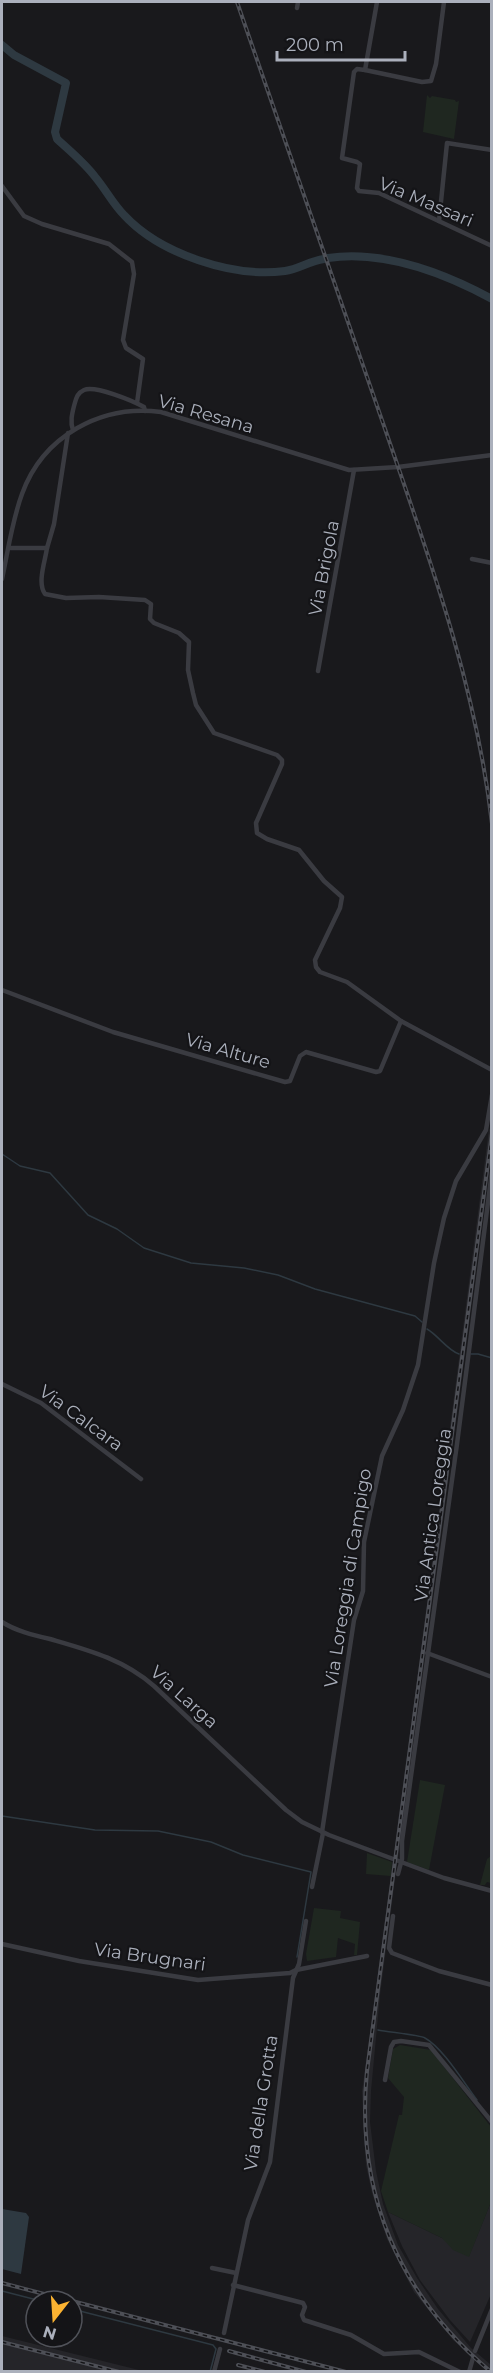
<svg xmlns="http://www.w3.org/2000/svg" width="493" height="2373" font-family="Montserrat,sans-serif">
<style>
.built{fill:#252529}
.green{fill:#1f2720}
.water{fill:#2e3941}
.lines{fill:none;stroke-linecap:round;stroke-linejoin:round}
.stream{stroke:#2e3941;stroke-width:1.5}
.river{stroke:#2e3941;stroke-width:8}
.minor{stroke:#3a3b41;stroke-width:4.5}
.rail-casing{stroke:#4d4f56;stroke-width:4}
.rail{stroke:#141417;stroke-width:1.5;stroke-dasharray:4.5;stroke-linecap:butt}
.labels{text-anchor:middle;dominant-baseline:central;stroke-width:4.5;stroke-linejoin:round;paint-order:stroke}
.street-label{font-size:18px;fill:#abb0bc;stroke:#141417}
</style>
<rect width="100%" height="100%" fill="#19191c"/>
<g class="built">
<path d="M489,1129L492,1131L489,1172L398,1858L394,1856Z"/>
<path d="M393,1861L397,1863L380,1995L371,2091L370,2122L376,2171L383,2204L398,2245L417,2278L438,2309L471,2348L491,2365V2371L453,2340L414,2292L387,2239L372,2193L366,2165L362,2092Z"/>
<path d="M491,2202V2294L470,2342L450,2320L420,2280L402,2246L388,2212L442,2238L469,2256Z"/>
<path d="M2,2336L143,2371H2Z"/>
</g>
<g class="green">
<path d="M427,95L430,98L432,96L455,100L456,102L459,101L454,139L423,132Z"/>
<path d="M420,1780L445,1785L429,1870L407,1862Z"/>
<path d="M367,1853L392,1862L391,1876L366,1874Z"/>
<path d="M491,1856V1883L487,1882L485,1885H480L487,1859Z"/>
<path d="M314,1908L341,1911L340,1918L360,1922L357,1955H354L355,1944L338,1938L336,1957L307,1961L306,1954Z"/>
<path d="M400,2045L431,2050L491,2127V2202L469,2257L453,2250L442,2238L388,2212L381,2191L399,2115H402L404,2097L388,2078L393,2049Z"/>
</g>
<path class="water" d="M2,2209L26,2213L29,2217L21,2274L2,2269Z"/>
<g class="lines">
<g class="stream">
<path d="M2,1154L20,1166L50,1173L88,1215L117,1229L144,1248L191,1263L244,1268L278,1275L315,1289L415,1316L422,1322"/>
<path d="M427,1329C439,1336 447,1350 459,1354"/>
<path d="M471,1354H478L492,1358"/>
<path d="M2,1816L95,1830L158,1831L211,1842L243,1855L311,1872L297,1957"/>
<path d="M378,2030C387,2032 420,2035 425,2038C443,2048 464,2083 477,2100"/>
<path d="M2,2291L41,2301"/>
<path d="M72,2309L213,2345L216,2349L210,2372"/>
</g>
<g class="river">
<path d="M2,45L14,55L66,83L55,132L57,139C70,151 85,163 96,178C106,190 113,204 124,215C160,254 233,278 285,271C299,269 309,261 324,259"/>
<path d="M328,258C383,250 444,273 492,299"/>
</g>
<g class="minor">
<path d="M444,2L436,64L431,81L422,82L365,70L357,69L354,72L342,158L357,162L360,164L357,188L359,191L379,193L492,246"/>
<path d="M297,8L298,2"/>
<path d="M365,70L377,2"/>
<path d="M2,186L24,216L42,224L109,244L132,262L134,274L123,340L126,348L143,359L137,403"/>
<path d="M439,221L447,143L492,150"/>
<path d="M73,430C70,422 72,414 74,406C76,399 77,393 84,390C95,385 133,401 144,407L145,411"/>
<path d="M9,548H47C45,562 37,583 45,594L66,598L99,597L145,600L151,604L150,619L154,623L179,633L189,642L188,670L193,693L196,705L214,733L277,755L282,760V764L256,823L257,833L267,839L299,850L324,881L342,897L340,908L315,960L316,967L320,972L347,982L401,1021L492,1070"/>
<path d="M47,548L54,524L68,433"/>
<path d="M472,559L492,563"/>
<path d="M2,579C8,551 12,521 22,494C43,436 101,404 161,412L349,470L398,467L492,455"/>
<path d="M318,671L354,470"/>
<path d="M2,990L113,1032L285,1082L290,1081L300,1056L306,1052L376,1072L380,1071L401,1021"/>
<path d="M2,1384L41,1403L141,1479"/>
<path d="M2,1622C16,1631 33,1635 50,1639C88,1650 123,1659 154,1686L286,1810L302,1822L329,1835L444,1878L492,1891"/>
<path d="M427,1653L492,1677"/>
<path d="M322,1832L354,1620L363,1591L364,1542L382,1456L403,1410L418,1365L434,1263L444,1218L456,1181L486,1130L492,1095"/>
<path d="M398,1874L402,1859V1841L457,1444L492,1171"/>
<path d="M312,1887L323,1833"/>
<path d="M393,1916L389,1948L392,1953L439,1971L492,1985"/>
<path d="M2,1944L79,1961L198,1980L290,1973L296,1970L367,1956"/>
<path d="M385,2080L391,2047L394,2042L401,2041L429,2045L492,2122"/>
<path d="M212,2268L236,2273"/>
<path d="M233,2285L303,2303L305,2307L302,2315L304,2320L351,2335L384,2354L419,2352L460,2372"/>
<path d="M224,2333L248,2220L270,2162L293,1978L299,1964L306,1921"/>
<path d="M475,2351L492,2309"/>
<path d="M214,2372L220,2349"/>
<path d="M469,2372L473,2358"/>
</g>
<defs>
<g id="rail">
<path d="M237,2C286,143 335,284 384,426C429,557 476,685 492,824"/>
<path d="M2,2283L71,2301"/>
<path d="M72,2301L346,2372"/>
<path d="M2,2342L119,2372"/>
<path d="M229,2351L306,2372"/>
<path d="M238,2365L265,2372"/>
<path d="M491,2372C398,2294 355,2192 367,2071L492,1133"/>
</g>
</defs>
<use href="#rail" class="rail-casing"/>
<use href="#rail" class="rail"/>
</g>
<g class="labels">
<g class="street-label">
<text transform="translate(426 202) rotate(23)">Via Massari</text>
<text transform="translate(206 414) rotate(16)">Via Resana</text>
<text transform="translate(324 568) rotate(-79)">Via Brigola</text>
<text transform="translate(228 1051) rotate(16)">Via Alture</text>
<text transform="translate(81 1418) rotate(36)">Via Calcara</text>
<text transform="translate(433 1515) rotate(-82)">Via Antica Loreggia</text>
<text transform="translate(348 1578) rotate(-81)">Via Loreggia di Campigo</text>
<text transform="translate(184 1697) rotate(42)">Via Larga</text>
<text transform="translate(150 1957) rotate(8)">Via Brugnari</text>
<text transform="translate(261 2103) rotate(-81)">Via della Grotta</text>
</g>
</g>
<rect width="493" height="2373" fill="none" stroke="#abb0bc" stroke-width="6"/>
<g transform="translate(54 2319) rotate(197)"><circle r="28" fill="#141417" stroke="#505259" stroke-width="1.5"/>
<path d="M0-4.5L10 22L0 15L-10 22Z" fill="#fcb331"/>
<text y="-9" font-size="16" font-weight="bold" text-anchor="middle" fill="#abb0bc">N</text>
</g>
<path d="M277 51v9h128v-9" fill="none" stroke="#abb0bc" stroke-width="3"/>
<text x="286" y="51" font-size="18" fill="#abb0bc" stroke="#141417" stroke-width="4.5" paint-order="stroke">200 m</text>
</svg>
